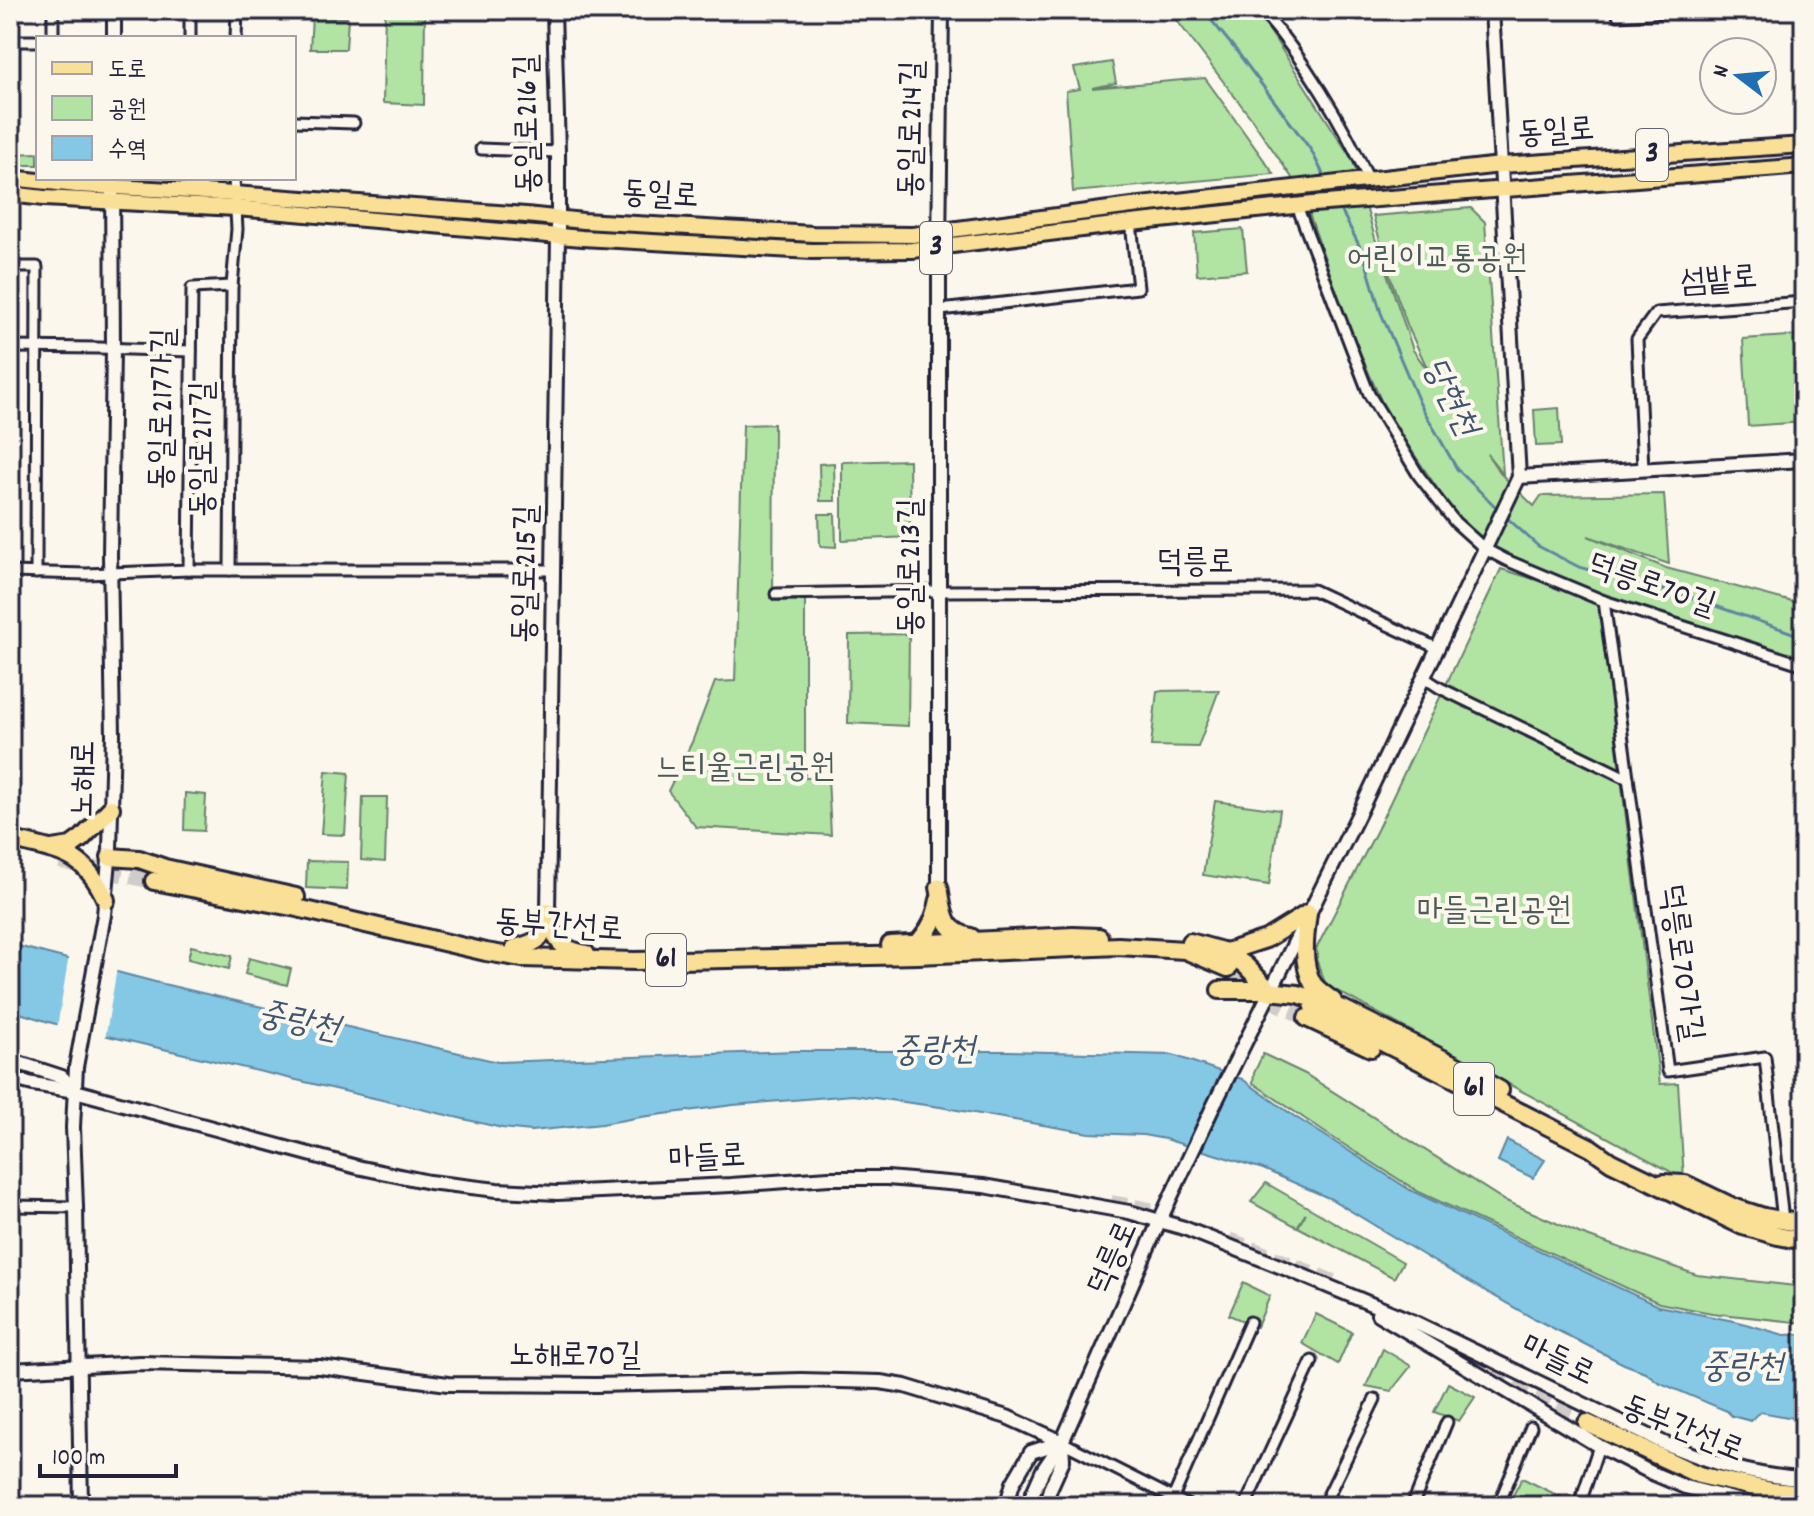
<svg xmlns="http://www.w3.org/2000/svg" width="1814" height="1516" font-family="Dekko,'Poor Story',sans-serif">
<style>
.green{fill:#b1e3a3;stroke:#6a826f;stroke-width:2}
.water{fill:#84c8e5;stroke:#5d86a1;stroke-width:2}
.pier{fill:#fbf7ec}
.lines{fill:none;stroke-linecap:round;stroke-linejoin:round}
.stream{stroke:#5d86a1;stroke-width:3}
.highway-tunnel{stroke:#d0ccc9;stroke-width:16;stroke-dasharray:16 8;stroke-linecap:butt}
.street-casing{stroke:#22223b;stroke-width:15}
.secondary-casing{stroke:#22223b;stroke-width:18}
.primary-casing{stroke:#22223b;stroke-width:20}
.highway-casing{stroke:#22223b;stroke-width:22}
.street{stroke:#fbf7ec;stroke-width:9}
.secondary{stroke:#fbf7ec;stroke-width:12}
.primary{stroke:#fadf96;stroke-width:14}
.highway{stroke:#fadf96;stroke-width:16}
.labels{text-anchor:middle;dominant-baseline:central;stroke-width:8;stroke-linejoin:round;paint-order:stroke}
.shield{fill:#fbf7ec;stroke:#636270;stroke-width:2}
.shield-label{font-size:30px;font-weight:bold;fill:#22223b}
.street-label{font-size:32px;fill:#22223b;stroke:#fbf7ec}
.park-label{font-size:32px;fill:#4d5c5a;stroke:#fbf7ec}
.water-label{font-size:34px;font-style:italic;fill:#3f546e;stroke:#fbf7ec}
</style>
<rect width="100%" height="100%" fill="#fbf7ec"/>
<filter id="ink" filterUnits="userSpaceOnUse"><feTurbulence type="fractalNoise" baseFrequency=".0125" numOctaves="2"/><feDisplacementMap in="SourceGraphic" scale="16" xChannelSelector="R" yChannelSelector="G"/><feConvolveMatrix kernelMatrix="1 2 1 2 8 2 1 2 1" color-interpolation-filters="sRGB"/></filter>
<g filter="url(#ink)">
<g class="green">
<path d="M385,10H425L424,105L383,103Z"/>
<path d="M1169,10H1252L1266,25L1353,161L1375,238L1413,350L1429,372L1408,327L1389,273L1373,216L1471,208L1485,222L1503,474L1487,454L1500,473L1534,506L1541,496L1664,494L1669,564L1588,536L1666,568L1804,605V659L1606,597L1497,550L1456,516L1388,416L1351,333L1301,191L1251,118Z"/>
<path d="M312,17L348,18L346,49H310Z"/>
<path d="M1112,62L1116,83L1092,88L1205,78L1274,174L1073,192L1066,91L1080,89L1074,68Z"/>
<path d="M38,153V165H10V154Z"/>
<path d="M1243,229L1247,271L1197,275L1194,233Z"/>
<path d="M1804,335V422L1748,426L1743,339Z"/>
<path d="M1559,408L1561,445L1536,446L1534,410Z"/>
<path d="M774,424L773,601H805V778H828L831,835L696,827L668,791L692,742L715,682L735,681L743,425Z"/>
<path d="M909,460L910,537L842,540V462Z"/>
<path d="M834,463L835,501H820L819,464Z"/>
<path d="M819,514H835L836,547L820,546Z"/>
<path d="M1501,569L1598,599L1660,1084L1678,1083L1684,1179L1326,985L1316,959L1318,955L1316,949L1377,830Z"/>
<path d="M909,634L908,726L848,723L849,635Z"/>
<path d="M1219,690L1198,747L1151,746L1157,691Z"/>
<path d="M326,771L349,773L345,835L321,834Z"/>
<path d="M185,793L206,795L204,831L184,830Z"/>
<path d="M363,797H387L385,862L361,860Z"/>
<path d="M1215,801L1280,810L1269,885L1203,875Z"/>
<path d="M307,861L348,862L347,890L306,888Z"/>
<path d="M191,946L232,956L229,969L188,959Z"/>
<path d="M249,958L291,969L287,985L245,974Z"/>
<path d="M1263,1054L1305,1074L1504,1200L1581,1234L1697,1275L1804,1287V1323L1712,1313L1659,1303L1419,1192L1324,1132L1253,1083L1254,1073Z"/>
<path d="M1266,1183L1403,1262L1394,1278L1298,1227L1306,1213L1297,1227L1251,1202Z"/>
<path d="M1243,1283L1270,1296L1257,1327L1229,1315Z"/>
<path d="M1316,1314L1352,1332L1338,1364L1302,1343Z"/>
<path d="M1383,1349L1411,1366L1391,1391L1366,1386Z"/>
<path d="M1448,1383L1475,1397L1459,1421L1434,1412Z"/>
<path d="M1522,1478L1561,1497L1558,1506H1524L1511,1499Z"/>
</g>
<g class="water">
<path d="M10,944L159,983L498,1062L796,1051H1009L1173,1055L1242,1079L1294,1116L1412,1191L1658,1306L1739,1322L1784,1335L1804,1334V1420L1761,1412L1756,1415L1751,1421L1732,1416L1727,1411L1658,1382L1645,1372L1624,1364L1531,1317L1433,1261L1331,1199L1263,1169L1165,1139L1143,1135L1089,1133L940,1107L853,1095L733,1105L641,1117L602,1124L531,1131L502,1128L52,1023L10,1010Z"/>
<path d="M1507,1140L1545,1160L1533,1178L1498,1161Z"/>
</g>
<path class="pier" d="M69,955L117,968L105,1039L57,1028Z"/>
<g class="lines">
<g class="stream">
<path d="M1203,10L1235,49L1311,150L1325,178"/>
<path d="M1339,206L1363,253L1381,313L1420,404L1457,469L1500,511"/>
<path d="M1505,516L1538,546L1579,567L1693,598L1804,637"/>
</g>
<g class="highway-tunnel">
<path d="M60,861L154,881"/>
<path d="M1227,978L1307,1018"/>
<path d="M10,1071L63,1085"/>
<path d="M1111,1203L1150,1210L1178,1221"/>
<path d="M1229,1240L1338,1284"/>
<path d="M1410,1325L1587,1423"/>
</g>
<defs>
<g id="street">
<path d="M1261,10C1303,57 1343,123 1369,180"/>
<path d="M1617,10L1618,15L1698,10"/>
<path d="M53,38V10"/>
<path d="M190,38V10"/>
<path d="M236,38L237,10"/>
<path d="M10,41H38"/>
<path d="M294,121L354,123"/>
<path d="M481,149L558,152"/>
<path d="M1297,206L1369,394L1419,476L1455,522L1485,549L1506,560L1604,601L1804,665"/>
<path d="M10,267H37L36,573"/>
<path d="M940,310L1138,288L1131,223"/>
<path d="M10,347L99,348L191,351"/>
<path d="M1643,469L1637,339L1656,313L1804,302"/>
<path d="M189,570L192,288L232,286"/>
<path d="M230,570L232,286L237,229L234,178"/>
<path d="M10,572L86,574L189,570H554"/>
<path d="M776,594L939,591L1313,590L1437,648"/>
<path d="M1604,601L1668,1071L1765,1057L1783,1221"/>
<path d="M1423,677L1440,688L1628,779"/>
<path d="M10,1206L76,1207"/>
<path d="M1062,1442L1189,1506"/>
<path d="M1173,1498L1250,1322"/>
<path d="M1245,1506L1312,1361"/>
<path d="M1323,1506L1375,1399"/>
<path d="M1412,1506L1447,1422"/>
<path d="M1498,1506L1531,1427"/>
<path d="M1579,1506L1599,1446"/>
</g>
<g id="secondary">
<path d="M114,38V10"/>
<path d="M1519,477L1804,460"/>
<path d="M939,887V248L942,10"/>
<path d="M548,912L558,236V152L554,10"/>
<path d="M10,1060L62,1077L75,1091"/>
<path d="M10,1078L33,1084L75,1091L357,1167L429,1182L497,1190L557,1193L731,1185L829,1178H887L984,1186L1129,1212L1184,1228L1289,1270L1412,1321L1666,1444C1710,1462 1755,1477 1804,1479"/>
<path d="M1378,1314L1599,1446L1652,1473L1685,1487L1749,1503L1769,1506"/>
<path d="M10,1370L140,1363L320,1367L448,1384L596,1385L801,1380L880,1382L905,1386L1007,1417L1062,1442"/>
<path d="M81,1506L76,1207L73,1127L76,1067L104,915L110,849L113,735L110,555L113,349L112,178"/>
<path d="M1006,1506L1013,1483L1031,1452L1062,1442"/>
<path d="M1027,1506L1043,1470L1062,1442L1160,1220L1212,1109L1361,809L1519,477L1492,10"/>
<path d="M1045,1506L1050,1489L1063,1460L1062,1442"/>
</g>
<g id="primary">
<path d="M10,178L77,185L191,191L526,215L583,221L813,234L912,235L1132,206L1501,165L1804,145"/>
<path d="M10,194L44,198L236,208L582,238L812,251L912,250L1131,223L1313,204L1804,166"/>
</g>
<g id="highway">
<path d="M10,839C58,852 84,850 106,900"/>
<path d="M52,849L71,846L82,838L111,808"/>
<path d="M110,857L139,859L165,868L296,897"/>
<path d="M154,881L297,908L486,952L522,958L635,961L918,955L1118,946L1185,950L1228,968"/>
<path d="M939,887C944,912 942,931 971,937"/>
<path d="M548,912C555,938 557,949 586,954"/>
<path d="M1308,913C1305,936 1301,963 1313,984C1318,991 1327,996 1333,1001"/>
<path d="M1190,942L1226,952L1245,965L1271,992"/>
<path d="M917,944C930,930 935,919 939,900"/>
<path d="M890,945L1073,936L1099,937"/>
<path d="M515,948C540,942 543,939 548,914"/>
<path d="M1226,952L1266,939L1308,913"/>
<path d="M1220,990H1259L1298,994L1343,1009L1455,1065L1500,1090"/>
<path d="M1313,1007L1591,1148L1611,1162L1743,1226L1778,1236L1804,1241"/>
<path d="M1307,1018L1371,1048"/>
<path d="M1663,1183L1685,1184L1733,1207L1764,1217L1804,1224"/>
<path d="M1587,1423L1699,1475L1771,1491L1804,1494"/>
</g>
</defs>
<use href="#street" class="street-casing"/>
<use href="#secondary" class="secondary-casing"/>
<use href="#primary" class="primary-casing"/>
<use href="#highway" class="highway-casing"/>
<use href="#street" class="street"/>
<use href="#secondary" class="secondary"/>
<use href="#primary" class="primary"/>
<use href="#highway" class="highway"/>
</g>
</g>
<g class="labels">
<g class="shield">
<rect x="1636" y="129" width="32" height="52" rx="6"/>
<rect x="920" y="222" width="32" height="52" rx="6"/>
<rect x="646" y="934" width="40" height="52" rx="6"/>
<rect x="1454" y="1063" width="40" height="52" rx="6"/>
</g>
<g class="shield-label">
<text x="1652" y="155">3</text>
<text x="936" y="248">3</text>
<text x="666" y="960">61</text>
<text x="1474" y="1089">61</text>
</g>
<g class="street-label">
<text transform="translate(530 124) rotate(-91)">동일로216길</text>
<text transform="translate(914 129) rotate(-89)">동일로214길</text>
<text transform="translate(1556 134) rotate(-4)">동일로</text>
<text transform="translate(660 197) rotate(3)">동일로</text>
<text transform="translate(1719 282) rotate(-4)">섬밭로</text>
<text transform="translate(165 409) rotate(-89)">동일로217가길</text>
<text transform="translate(205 449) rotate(-90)">동일로217길</text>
<text x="1195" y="565">덕릉로</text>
<text transform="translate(913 567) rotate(-90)">동일로213길</text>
<text transform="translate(528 574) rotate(-89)">동일로215길</text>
<text transform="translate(1651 587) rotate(19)">덕릉로70길</text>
<text transform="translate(86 779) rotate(-89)">노해로</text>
<text transform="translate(559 928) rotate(4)">동부간선로</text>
<text transform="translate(1679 963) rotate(82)">덕릉로70가길</text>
<text transform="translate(707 1160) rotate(-3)">마들로</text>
<text transform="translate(1115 1259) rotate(-66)">덕릉로</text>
<text x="575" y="1358">노해로70길</text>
<text transform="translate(1557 1362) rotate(26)">마들로</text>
<text transform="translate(1682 1431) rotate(22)">동부간선로</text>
</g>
<g class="park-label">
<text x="1437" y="261">어린이교통공원</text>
<text x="745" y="770">느티울근린공원</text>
<text x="1494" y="913">마들근린공원</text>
</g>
<g class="water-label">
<text transform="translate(1448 398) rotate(63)">당현천</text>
<text transform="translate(298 1024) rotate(12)">중랑천</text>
<text transform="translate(934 1053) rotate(-1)">중랑천</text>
<text x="1742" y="1369">중랑천</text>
</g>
</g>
<rect width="1814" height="1516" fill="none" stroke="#fbf7ec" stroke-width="40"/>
<rect x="20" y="20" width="1774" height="1476" fill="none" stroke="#22223b" stroke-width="3" filter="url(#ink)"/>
<rect x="36" y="36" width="260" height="144" fill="#fbf7ec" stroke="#a4a2a5" stroke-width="2"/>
<rect x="52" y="62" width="40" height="12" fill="#fadf96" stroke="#a4a2a5" stroke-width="2"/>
<text x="108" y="76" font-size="24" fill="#22223b">도로</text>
<rect x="52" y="96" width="40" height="24" fill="#b1e3a3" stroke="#a4a2a5" stroke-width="2"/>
<text x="108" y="116" font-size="24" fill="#22223b">공원</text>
<rect x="52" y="136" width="40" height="24" fill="#84c8e5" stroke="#a4a2a5" stroke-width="2"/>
<text x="108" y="156" font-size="24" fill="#22223b">수역</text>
<g transform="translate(1738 76) rotate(286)"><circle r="38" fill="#fbf7ec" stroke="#a4a2a5" stroke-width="2"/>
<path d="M0-6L14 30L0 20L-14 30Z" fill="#1f6fb2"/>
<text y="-12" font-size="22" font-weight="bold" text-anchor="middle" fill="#22223b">N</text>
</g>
<path d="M40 1464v12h136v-12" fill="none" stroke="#22223b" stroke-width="4"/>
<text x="52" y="1464" font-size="24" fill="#22223b" stroke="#fbf7ec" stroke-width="6" paint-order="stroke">100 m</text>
</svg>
